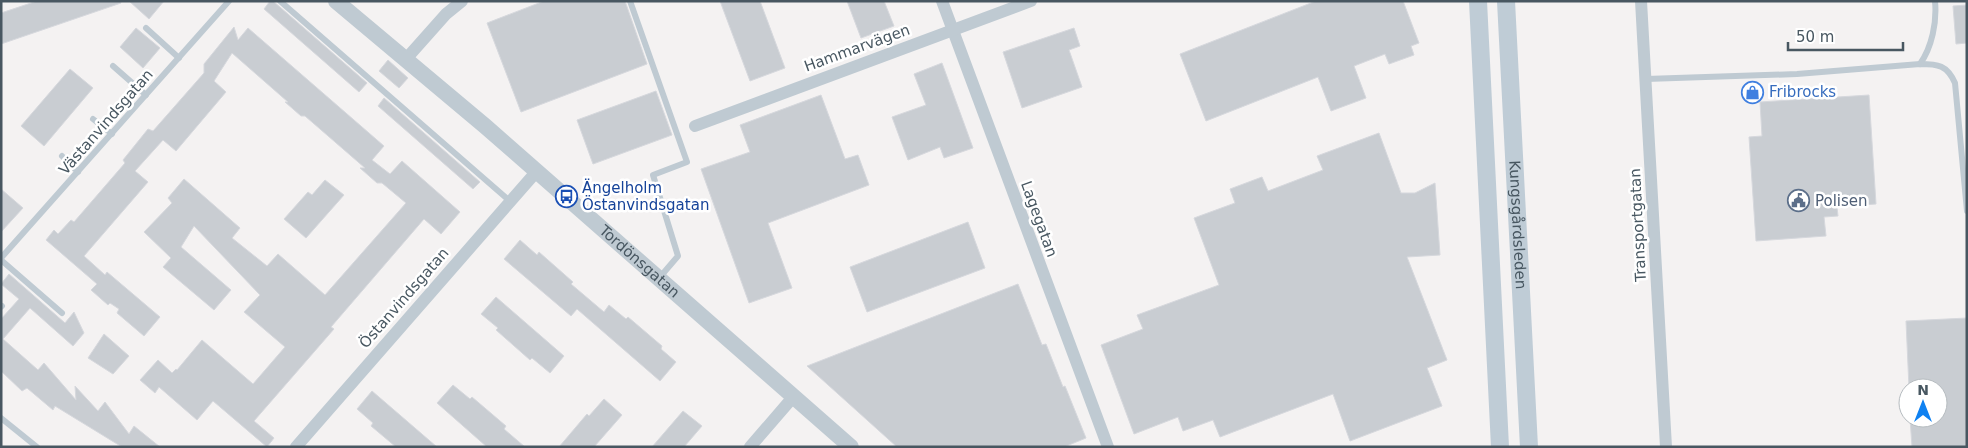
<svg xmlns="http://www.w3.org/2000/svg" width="1968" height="448" font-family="'DejaVu Sans',sans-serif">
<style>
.building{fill:#c9cdd2;stroke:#d6d8dd}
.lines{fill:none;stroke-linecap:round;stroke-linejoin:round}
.service{stroke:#bfcad2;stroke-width:6}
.minor{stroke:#bfcad2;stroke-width:12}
.tertiary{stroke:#bfcad2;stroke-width:16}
.secondary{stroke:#bfccd6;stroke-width:18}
.labels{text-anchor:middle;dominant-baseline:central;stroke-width:5;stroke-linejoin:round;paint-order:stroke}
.street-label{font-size:15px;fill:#485761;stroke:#fff}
.shop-label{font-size:15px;fill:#366cbe;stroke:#fff;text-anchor:start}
.transit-label{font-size:15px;fill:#164399;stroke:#fff;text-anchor:start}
.service-label{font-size:15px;fill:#4e5e75;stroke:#fff;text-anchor:start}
</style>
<rect width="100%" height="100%" fill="#f4f2f2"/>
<g class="building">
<path d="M37,1H120L121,3L1,44V13Z"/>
<path d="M129,1H164L149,19Z"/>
<path d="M270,1H273L367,83L359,92L264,9Z"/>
<path d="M544,1H625L647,64L521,112L487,23Z"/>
<path d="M720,1H760L785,68L750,81Z"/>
<path d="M847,1H884L894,26L861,38Z"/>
<path d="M1316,1H1403L1419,43L1411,46L1414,55L1389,64L1385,54L1354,66L1366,98L1331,111L1318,77L1206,121L1180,54Z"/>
<path d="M1967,5V43L1956,44L1953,6Z"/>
<path d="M234,27L238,40L248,28L384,146L372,160L390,174L402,161L460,212L441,234L424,219L331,327L334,329L254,421L274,438L267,447L213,401L197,420L159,387L155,393L140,380L158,360L172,373L176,369L177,370L202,340L253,384L285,347L244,312L260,295L194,226L181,247L231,290L214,310L163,267L171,258L144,232L172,203L168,198L184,179L240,228L232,238L267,266L278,254L325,295L406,203L382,183H377L360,168H365L305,116H301L285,102H288L232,53L214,81L226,92L176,151L163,140L135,171L148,182L84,256L105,275L107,272L160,317L144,336L117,313L119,309L110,303L108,305L91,290L97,284L46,240L54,230L58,234L71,220L74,222L125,163L123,160L148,129L153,131L204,73V64Z"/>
<path d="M136,28L160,48L143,68L120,47Z"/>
<path d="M1074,28L1080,46L1069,50L1082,87L1022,108L1003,52Z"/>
<path d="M388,60L408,78L399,88L379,71Z"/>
<path d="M942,63L973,148L944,158L940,147L908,160L892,117L926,105L914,74Z"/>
<path d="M70,69L93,88L44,146L21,126Z"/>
<path d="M656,91L672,135L593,164L577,120Z"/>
<path d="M821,95L845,159L858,155L869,185L768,223L792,288L749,303L701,169L750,152L740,125Z"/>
<path d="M1869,95L1876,204L1837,207L1838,216L1824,217L1826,236L1756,241L1749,137L1762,136L1760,102Z"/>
<path d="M384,98L480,182L473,189L378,106Z"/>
<path d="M1379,133L1401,193H1415L1435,183L1440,255L1407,257L1447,360L1427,368L1442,406L1350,441L1333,394L1220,437L1213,420L1183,431L1178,417L1134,434L1101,345L1143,329L1137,315L1219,285L1194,218L1235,203L1230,189L1262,177L1268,191L1323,170L1317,156Z"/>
<path d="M325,180L344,195L306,238L284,219L308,192L312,195Z"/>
<path d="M1,189L23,208L1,232Z"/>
<path d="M968,222L985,268L867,312L850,267Z"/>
<path d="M520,240L537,255L539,252L573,282L571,284L604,312L609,305L626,319L628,317L662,346L661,349L676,362L660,381L577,309L571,316L504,259Z"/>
<path d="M9,274L65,323L74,312L84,333L73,346L30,308L3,339L38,370L44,363L76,400L75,386L98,411L105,402L129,434L134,426L160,447H122L55,406L53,410L27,388L22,391L1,371V319L19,299L1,284Z"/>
<path d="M1018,284L1042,345L1046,344L1063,387L1065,386L1086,438L1064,447H897L807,366Z"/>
<path d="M496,297L564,356L550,373L532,358L530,360L496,330L498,328L481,314Z"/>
<path d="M1967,318V447H1912L1910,418H1938V388H1909L1906,321Z"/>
<path d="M104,334L129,356L113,374L88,358Z"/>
<path d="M453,385L470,399L472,397L506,426L504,429L525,447H487L437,403Z"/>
<path d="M372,391L437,447H396L371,426L373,423L357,409Z"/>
<path d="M604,399L622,415L594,447H559L587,414L589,416Z"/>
<path d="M683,411L702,426L684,447H652Z"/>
</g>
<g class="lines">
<g class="service">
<path d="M280,1L511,202"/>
<path d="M630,1L687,162L653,175L678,256L660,277"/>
<path d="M146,28L179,58"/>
<path d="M1920,64C1932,47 1937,22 1935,1"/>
<path d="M113,66L146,95"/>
<path d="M1646,79L1797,74L1920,64C1938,64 1947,65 1955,83L1967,211"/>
<path d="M93,119L112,134"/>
<path d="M62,156L78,172"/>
<path d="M1,258L229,1"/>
<path d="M1,260L62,313"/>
<path d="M1,307L2,306"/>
<path d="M1,418L37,447"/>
</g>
<g class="minor">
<path d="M942,1L1108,447"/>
<path d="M1641,1L1666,447"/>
<path d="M406,59L446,14L462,1"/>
<path d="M695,126L1031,1"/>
<path d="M296,447L537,171"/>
<path d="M750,447L794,396"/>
</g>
<path class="tertiary" id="s1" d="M336,1L485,126L851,447"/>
<g class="secondary">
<path d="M1478,1L1500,447"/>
<path id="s2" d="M1506,1L1529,447"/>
</g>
</g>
<defs>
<symbol id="shop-ring" viewBox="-11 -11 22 22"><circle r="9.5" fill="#fff" stroke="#3f7fe0" stroke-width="1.5"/><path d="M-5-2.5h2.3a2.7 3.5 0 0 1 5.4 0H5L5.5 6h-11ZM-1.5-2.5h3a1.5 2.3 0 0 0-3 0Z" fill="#3f7fe0"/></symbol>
<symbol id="bus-ring" viewBox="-11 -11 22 22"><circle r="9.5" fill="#fff" stroke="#1a4fb4" stroke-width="1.5"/><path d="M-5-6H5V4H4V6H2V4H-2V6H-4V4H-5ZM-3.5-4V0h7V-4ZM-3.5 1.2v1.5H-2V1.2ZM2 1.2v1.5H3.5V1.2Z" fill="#1a4fb4"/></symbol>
<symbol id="civic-ring" viewBox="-11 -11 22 22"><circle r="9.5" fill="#fff" stroke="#5c6f8a" stroke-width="1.5"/><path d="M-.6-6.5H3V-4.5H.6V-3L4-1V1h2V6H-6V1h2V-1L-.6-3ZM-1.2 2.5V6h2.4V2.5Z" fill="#5c6f8a"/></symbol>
</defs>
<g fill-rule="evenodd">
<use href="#shop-ring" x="1740" y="80" width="25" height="25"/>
<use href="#bus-ring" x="554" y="184" width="25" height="25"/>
<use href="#civic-ring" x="1786" y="188" width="25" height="25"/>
</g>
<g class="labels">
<g class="street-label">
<text transform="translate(857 48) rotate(-20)">Hammarvägen</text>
<text transform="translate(106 122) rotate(-49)">Västanvindsgatan</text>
<text transform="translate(1039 219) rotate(70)">Lagegatan</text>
<text stroke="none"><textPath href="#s2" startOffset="224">Kungsgårdsleden</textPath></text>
<text transform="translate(1638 225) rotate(-93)">Transportgatan</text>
<text stroke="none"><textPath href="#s1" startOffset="400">Tordönsgatan</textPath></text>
<text transform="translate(404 298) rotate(-49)">Östanvindsgatan</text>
</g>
<g class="shop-label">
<text x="1769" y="92">Fribrocks</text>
</g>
<g class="transit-label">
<text x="582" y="188">Ängelholm<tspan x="582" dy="17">Östanvindsgatan</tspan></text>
</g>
<g class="service-label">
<text x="1815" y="201">Polisen</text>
</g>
</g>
<rect width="1968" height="448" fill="none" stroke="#485761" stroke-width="5"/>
<g transform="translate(1923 403)"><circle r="24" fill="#ffffff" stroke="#b6bcc0"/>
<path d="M0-4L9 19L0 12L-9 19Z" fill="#0f81f1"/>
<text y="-8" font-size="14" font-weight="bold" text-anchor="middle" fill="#485761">N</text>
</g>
<path d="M1788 42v8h115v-8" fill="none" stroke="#485761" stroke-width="2.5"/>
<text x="1796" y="42" font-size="15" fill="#485761" stroke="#ffffff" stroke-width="4" paint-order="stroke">50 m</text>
</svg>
